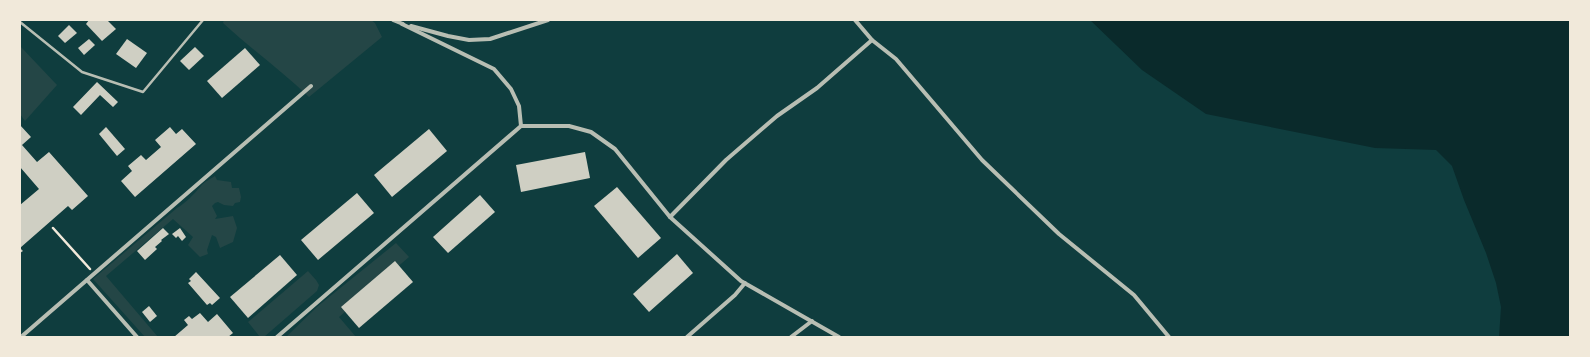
<svg xmlns="http://www.w3.org/2000/svg" width="1590" height="357" font-family="'PT Sans',sans-serif">
<style>
.green{fill:#244646}
.water{fill:#0a2a2b}
.building{fill:#cfcfc3}
.lines{fill:none;stroke-linecap:round;stroke-linejoin:round}
.path{stroke:#f1e9da;stroke-width:2.5}
.service{stroke:#b8beb3;stroke-width:2.5}
.minor{stroke:#b8beb3;stroke-width:4}
</style>
<rect width="100%" height="100%" fill="#0f3d3e"/>
<g class="green">
<path d="M224,20H371L375,23L382,37L309,97C282,71 251,49 223,23Z"/>
<path d="M20,46L57,85L25,121L20,114Z"/>
<path d="M215,176L217,180L231,182L232,188H239L241,197L240,202L235,203L233,206L224,205L218,202L215,203L212,206L217,216L215,219L233,216L237,228L233,242L220,248L216,237L212,235L207,250L208,254L200,257L188,245L193,237L173,219L106,276L158,337H145L93,279L177,208C187,202 193,195 201,186C204,182 210,179 215,176Z"/>
<path d="M396,243L409,257L339,317L356,337H286L318,306Z"/>
<path d="M308,271L316,280L319,285L317,291L264,337H260L248,322Z"/>
</g>
<path class="water" d="M1090,20H1570V337H1499L1501,307L1496,283L1486,253L1464,200L1452,166L1436,150L1375,148L1206,114L1142,70Z"/>
<g class="building">
<path d="M89,20H107L116,29L102,41L86,24Z"/>
<path d="M69,25L77,33L65,43L58,36Z"/>
<path d="M89,39L95,45L84,55L78,48Z"/>
<path d="M127,39L147,53L136,68L116,54Z"/>
<path d="M195,47L204,56L189,70L180,61Z"/>
<path d="M245,48L260,65L222,98L207,81Z"/>
<path d="M97,82L118,102L113,107L100,95L81,115L73,107Z"/>
<path d="M20,125L31,137L22,145L37,162L49,152L88,196L72,210L68,206L20,248L23,251L20,253V205L39,189L20,167Z"/>
<path d="M106,127L125,149L117,156L99,134Z"/>
<path d="M170,127L176,134L182,129L196,144L135,197L121,181L132,171L128,166L141,155L146,160L161,147L155,140Z"/>
<path d="M429,129L447,151L392,197L374,175Z"/>
<path d="M585,152L590,178L521,192L516,165Z"/>
<path d="M617,187L661,238L638,258L594,206Z"/>
<path d="M357,193L374,213L318,260L301,240Z"/>
<path d="M480,195L495,212L448,253L433,237Z"/>
<path d="M163,228L169,234L161,240L162,241L155,247L157,249L145,260L137,251Z"/>
<path d="M180,228L186,237L182,241L178,236L176,238L172,234Z"/>
<path d="M677,254L693,273L649,312L633,294Z"/>
<path d="M280,255L297,275L248,318L230,297Z"/>
<path d="M395,261L413,282L359,328L341,307Z"/>
<path d="M196,272L220,298L212,305L210,303L207,305L188,283L191,281L189,279Z"/>
<path d="M149,306L157,316L150,322L142,312Z"/>
<path d="M200,313L208,322L217,314L233,333L228,337H174L188,325L184,320L189,316L192,319Z"/>
</g>
<g class="lines">
<path class="path" d="M53,228L90,269"/>
<path class="service" d="M20,22L82,72L143,92L203,20"/>
<g class="minor">
<path d="M393,20L403,24"/>
<path d="M855,20L872,40L896,59L982,160L1059,234L1134,295L1169,337"/>
<path d="M402,24L494,69L511,89L519,106L521,126"/>
<path d="M411,26L448,36L469,40L490,39L548,20"/>
<path d="M670,217L726,160L777,116L817,88L872,40"/>
<path d="M87,280L137,337"/>
<path d="M21,337L311,86"/>
<path d="M277,337L521,126H569L591,132L615,149L670,217L741,281L839,337"/>
<path d="M687,337L735,295L745,283"/>
<path d="M791,337L812,321"/>
</g>
</g>
<rect width="1590" height="357" fill="none" stroke="#f1e9da" stroke-width="42"/>
</svg>
